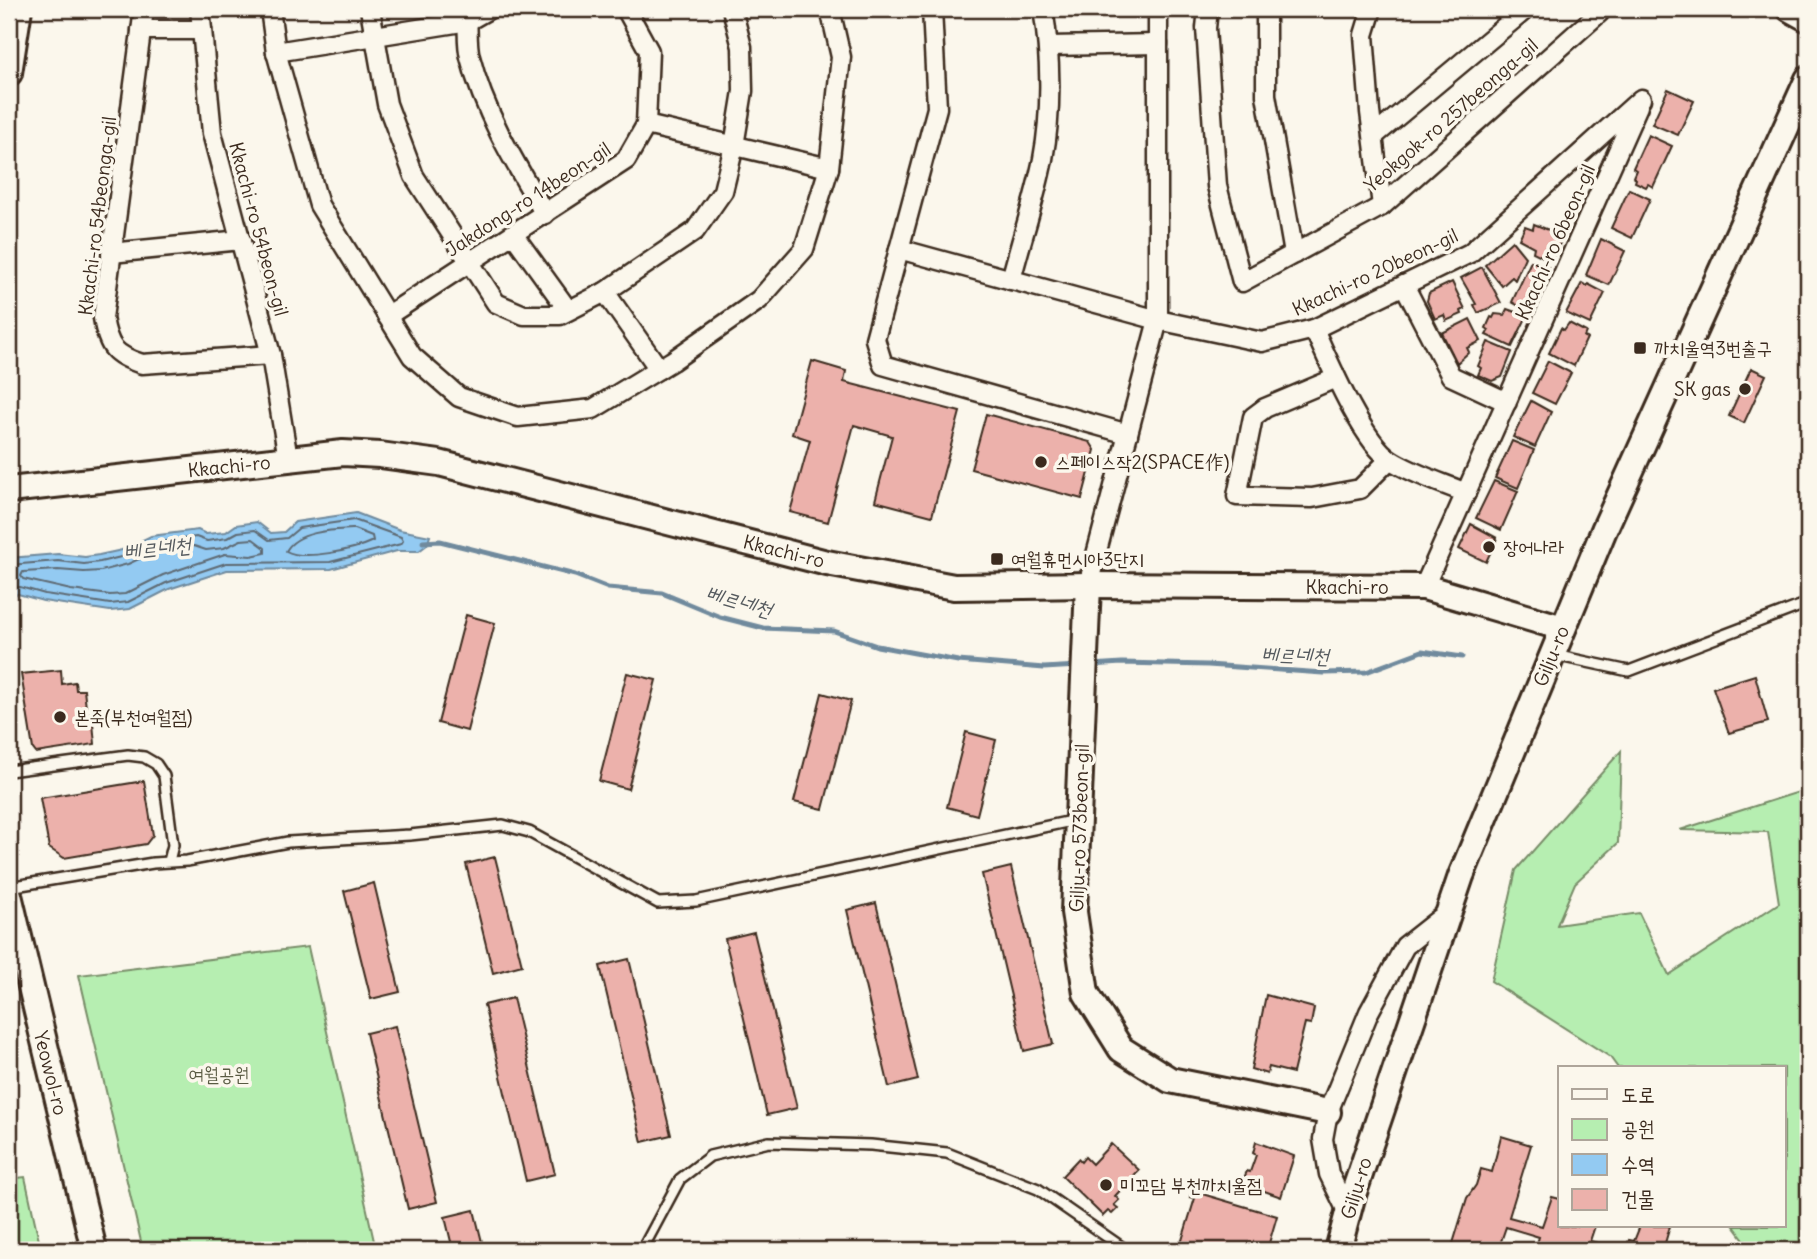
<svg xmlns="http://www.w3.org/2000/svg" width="1817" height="1259" font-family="Delius,'LXGW WenKai TC','Poor Story',sans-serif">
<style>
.green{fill:#b6eeb1;stroke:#788c68;stroke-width:2}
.water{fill:#93caf2;stroke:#708a9d;stroke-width:2}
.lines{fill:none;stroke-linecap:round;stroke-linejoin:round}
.shore{stroke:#5e6a73;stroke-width:2}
.stream{stroke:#708a9d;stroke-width:5}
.building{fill:#ecb1ab;stroke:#3b2a1e;stroke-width:2}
.lane-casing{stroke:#3b2a1e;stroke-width:14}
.street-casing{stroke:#3b2a1e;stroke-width:23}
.secondary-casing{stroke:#3b2a1e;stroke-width:30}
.lane{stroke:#fbf7ec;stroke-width:9}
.street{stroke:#fbf7ec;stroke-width:18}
.secondary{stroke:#fbf7ec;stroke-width:24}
.poi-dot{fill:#3b2a1e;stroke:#fbf7ec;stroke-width:2.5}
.labels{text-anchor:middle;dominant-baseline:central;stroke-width:7;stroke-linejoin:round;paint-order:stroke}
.street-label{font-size:19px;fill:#3b2a1e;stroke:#fbf7ec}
.poi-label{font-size:19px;fill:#3b2a1e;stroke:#fbf7ec;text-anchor:start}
.park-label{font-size:19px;fill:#5a5b43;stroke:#fbf7ec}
.water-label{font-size:21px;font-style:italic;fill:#555a5e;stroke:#fbf7ec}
</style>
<rect width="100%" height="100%" fill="#fbf7ec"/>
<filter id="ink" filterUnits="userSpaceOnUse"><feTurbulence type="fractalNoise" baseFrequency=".0143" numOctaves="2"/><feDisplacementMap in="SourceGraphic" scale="14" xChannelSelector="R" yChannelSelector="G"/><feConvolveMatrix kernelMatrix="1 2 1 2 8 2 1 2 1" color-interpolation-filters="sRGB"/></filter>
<g filter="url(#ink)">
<g class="green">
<path d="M1621,751L1618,843L1575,883L1557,925L1639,913L1669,975L1779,903L1768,832L1680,830L1808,789V1250H1752L1734,1226H1784V1068H1618L1610,1057L1491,981L1516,870Z"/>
<path d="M308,947L376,1250H143L79,975Z"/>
<path d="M25,1177L41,1250H9V1179Z"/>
</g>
<path class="water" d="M356,513L400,530L430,536L427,545L419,551H397L331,569L227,570L169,589L130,609L110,611L43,601L18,594L9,595V558L58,554L85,557L99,555L122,550L151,536L198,530L206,534L226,532L236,525L257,522L271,533L284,532L295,522Z"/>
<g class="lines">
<g class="shore">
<path d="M354,529L372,536L373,541C354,550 304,561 286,551C297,531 332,530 354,529Z"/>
<path d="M253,539L265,548V553L251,556L225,554L163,575L125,594L110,595L71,590L23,579L21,576L23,572L58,570L84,572L101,571L128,564L156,551L194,546L206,550L224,548L241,540Z"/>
<path d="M9,565L58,561L84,564L100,562L125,556L153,543L196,537L207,541L227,538L238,532L255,530L269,540L287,538L299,528L354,520L401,537L403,541L401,544L330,562L226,563L166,583L128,602L110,604L45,594L20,587L9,588"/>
</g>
<g class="stream">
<path d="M423,542L440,541L575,575L608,588L662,593L720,617L763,628L834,631L877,646L958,661L1044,668L1078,666"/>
<path d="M1091,665L1122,663L1208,665L1323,673L1366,672L1422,651L1462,657"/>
</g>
</g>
<g class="building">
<path d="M1668,89L1694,101L1678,135L1652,124Z"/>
<path d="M1648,135L1672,146L1653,187L1648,184L1646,187L1635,182L1636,179L1633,177L1636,170L1633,168Z"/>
<path d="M1629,189L1650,199L1632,238L1611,228Z"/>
<path d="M1534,224L1556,233L1560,243L1551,261L1533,252L1534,247L1519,239L1525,226L1533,229Z"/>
<path d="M1601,239L1625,251L1609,285L1586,275Z"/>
<path d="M1512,241L1525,257L1515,280L1512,277L1502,286L1485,265Z"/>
<path d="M1531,261L1548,267L1528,311L1512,302Z"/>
<path d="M1482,267L1501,303L1478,313L1474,305L1476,304L1461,278Z"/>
<path d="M1452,282L1465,309L1461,311L1462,314L1446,321L1444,315L1435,319L1427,301L1429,293Z"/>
<path d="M1582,283L1587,286L1588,284L1605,293L1590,324L1566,313Z"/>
<path d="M1507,309L1527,316L1512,347L1486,335L1489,330L1486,328L1491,317L1493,318L1495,314L1504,315Z"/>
<path d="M1470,319L1481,341L1467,348L1469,352L1457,363L1442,333Z"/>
<path d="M1569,323L1586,332L1584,337L1587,338L1574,366L1549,353L1561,328L1564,330Z"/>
<path d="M1488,342L1512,352L1502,377L1492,381L1478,375L1481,368L1478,366Z"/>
<path d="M812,361L846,371L844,382L960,412L932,516L875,501L892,436L854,425L828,522L790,512L810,440L792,434Z"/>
<path d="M1548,361L1571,373L1555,404L1532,393Z"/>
<path d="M1751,368L1766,375L1744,423L1729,416Z"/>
<path d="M1531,401L1551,412L1535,447L1513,437Z"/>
<path d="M986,414L1090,442L1095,450L1082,499L971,469Z"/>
<path d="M1512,441L1534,450L1518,488L1495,478Z"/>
<path d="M1494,481L1518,491L1501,530L1476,518Z"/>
<path d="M1471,524L1497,538L1486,562L1459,549Z"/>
<path d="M466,615L495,623L467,731L438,723Z"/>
<path d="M61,670L62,684L75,682L76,690H84L86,708L80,709L81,715L92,713L95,744L36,753L33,749L21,674Z"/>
<path d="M627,673L656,680L628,789L599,781Z"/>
<path d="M1755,675L1768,722L1729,733L1713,688Z"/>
<path d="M822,693L851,701L823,809L794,802Z"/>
<path d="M966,732L996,740L977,815L947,807Z"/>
<path d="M144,781L153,835L146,844L64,858L49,848L40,798Z"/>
<path d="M495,857L522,965L493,973L466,864Z"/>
<path d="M1011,867L1053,1044L1024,1051L982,874Z"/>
<path d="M374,883L400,992L371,999L344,891Z"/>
<path d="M876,903L918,1080L889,1087L847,910Z"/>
<path d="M754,932L797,1108L767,1115L725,939Z"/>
<path d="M629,959L671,1135L642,1142L600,966Z"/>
<path d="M1266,995L1314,1008L1311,1024L1305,1023L1293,1073L1269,1067L1267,1074L1251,1069Z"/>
<path d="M513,998L555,1174L526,1181L484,1005Z"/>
<path d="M395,1026L437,1202L408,1209L366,1033Z"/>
<path d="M1501,1136L1531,1145L1509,1217L1542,1226L1552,1197L1560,1199V1226H1595L1590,1241L1624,1250H1535L1539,1237L1506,1227L1498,1250H1451L1467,1198L1476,1185L1481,1169L1492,1172Z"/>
<path d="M1256,1142L1294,1156L1281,1197L1242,1183L1247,1171L1250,1172L1256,1155L1253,1153Z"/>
<path d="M1111,1144L1139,1170L1115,1196L1119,1200L1114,1205L1118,1208L1112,1214L1108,1211L1103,1216L1062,1176L1078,1159L1081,1162L1085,1157L1092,1164Z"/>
<path d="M1192,1191L1277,1216L1267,1250H1179L1195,1198L1190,1197Z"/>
<path d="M474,1210L484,1250H453L445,1217Z"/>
<path d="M1640,1226H1670L1663,1250H1625L1629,1240L1634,1241Z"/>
</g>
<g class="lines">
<defs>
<g id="lane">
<path d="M1554,655L1629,671L1808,603"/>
<path d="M9,771L128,755L144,757L156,764L164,776L173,845L169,861"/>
<path d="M9,887L153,863L187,861L288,842L410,835L503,825L529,832L658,903L696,901L1076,820"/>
<path d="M642,1250L680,1179L710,1156L769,1142L871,1145L947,1153L1038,1189L1126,1250"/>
</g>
<g id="street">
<path d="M144,9L103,318C108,347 114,355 142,364L271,355"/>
<path d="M200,9L212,133L271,355L288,459"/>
<path d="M270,9L276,52L319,205L412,356L459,397L518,417L593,409L672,361L759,300L804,249L829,168L841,57L830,9"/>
<path d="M370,9L387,104L414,176L496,303L524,315H560L605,292L695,231L723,191L734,146L743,91L742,47L732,9"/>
<path d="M466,9C469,25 466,42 470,57C484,113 516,165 545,214"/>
<path d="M932,9L937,108L875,339L883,365L1128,434"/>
<path d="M1208,9L1206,28L1217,186L1242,282L1382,206L1599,13L1592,9"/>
<path d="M1266,9V95L1294,254"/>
<path d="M1372,9L1364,35L1370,112L1382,206"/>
<path d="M141,30H202"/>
<path d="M1049,46L1158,44"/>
<path d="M276,52L468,21L489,9"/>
<path d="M646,125L829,168"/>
<path d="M1374,136L1526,9"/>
<path d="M513,234L568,310"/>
<path d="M899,249L1158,320L1262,342L1314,329L1470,253L1641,99"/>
<path d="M111,253L241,240"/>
<path d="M1011,280C1021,240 1035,200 1043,159C1052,112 1051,56 1043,9"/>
<path d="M1404,285L1451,376L1507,402"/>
<path d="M605,292L659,369"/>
<path d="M387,316L626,160L646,125L649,51L626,9"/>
<path d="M1314,329C1328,360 1363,443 1391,460C1413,474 1442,483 1466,493"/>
<path d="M1336,378L1265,408L1253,417L1237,496L1312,498L1360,489L1389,460"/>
<path d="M1088,585L1158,320V9"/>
<path d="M1424,587L1638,106"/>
<path d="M1348,1213L1329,1174L1323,1139L1328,1112L1369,1012L1405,946L1448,912"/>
</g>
<g id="secondary">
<path d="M1790,9L1808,19"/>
<path d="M9,73L19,9"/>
<path d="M9,490L343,453L380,455L439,463L827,563L954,587L1088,585L1424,587L1563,628"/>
<path d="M1088,585L1074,912L1086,993L1121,1049L1170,1080L1328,1112"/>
<path d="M9,895L94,1250"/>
<path d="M1338,1250L1352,1198L1461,876L1604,530L1808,79"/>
</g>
</defs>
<use href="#lane" class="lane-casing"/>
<use href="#street" class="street-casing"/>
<use href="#secondary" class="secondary-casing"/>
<use href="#lane" class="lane"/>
<use href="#street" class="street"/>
<use href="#secondary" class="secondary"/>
</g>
</g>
<g class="poi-dot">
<rect x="1633" y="341" width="14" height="14" rx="3.5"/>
<circle cx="1745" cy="389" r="7"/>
<circle cx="1041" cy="462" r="7"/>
<circle cx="1489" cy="547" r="7"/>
<rect x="990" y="552" width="14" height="14" rx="3.5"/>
<circle cx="60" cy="717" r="7"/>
<circle cx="1106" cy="1185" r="7"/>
</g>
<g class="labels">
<g class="street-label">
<text transform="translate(1451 115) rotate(-41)">Yeokgok-ro 257beonga-gil</text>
<text transform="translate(528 199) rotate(-33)">Jakdong-ro 14beon-gil</text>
<text transform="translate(97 216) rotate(-83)">Kkachi-ro 54beonga-gil</text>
<text transform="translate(259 229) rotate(75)">Kkachi-ro 54beon-gil</text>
<text transform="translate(1555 242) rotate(-66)">Kkachi-ro 6beon-gil</text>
<text transform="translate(1375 272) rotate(-25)">Kkachi-ro 20beon-gil</text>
<text transform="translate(229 466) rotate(-6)">Kkachi-ro</text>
<text transform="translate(784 551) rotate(14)">Kkachi-ro</text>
<text x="1347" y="587">Kkachi-ro</text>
<text transform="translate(1551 656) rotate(-68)">Gilju-ro</text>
<text transform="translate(1079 828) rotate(-88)">Gilju-ro 573beon-gil</text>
<text transform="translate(51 1073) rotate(76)">Yeowol-ro</text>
<text transform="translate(1356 1188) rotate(-73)">Gilju-ro</text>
</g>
<g class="poi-label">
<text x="1654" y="348">까치울역3번출구</text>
<text x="1731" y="389" text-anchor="end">SK gas</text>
<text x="1055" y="462">스페이스작2(SPACE作)</text>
<text x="1503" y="547">장어나라</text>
<text x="1011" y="559">여월휴먼시아3단지</text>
<text x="74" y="717">본죽(부천여월점)</text>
<text x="1120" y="1185">미꼬담 부천까치울점</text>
</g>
<g class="park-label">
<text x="219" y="1074">여월공원</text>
</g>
<g class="water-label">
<text transform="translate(157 548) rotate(-6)">베르네천</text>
<text transform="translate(739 601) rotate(16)">베르네천</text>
<text transform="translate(1295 655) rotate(2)">베르네천</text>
</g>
</g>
<rect width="1817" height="1259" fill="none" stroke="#fbf7ec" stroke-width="35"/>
<rect x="18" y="18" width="1782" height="1224" fill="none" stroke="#3b2a1e" stroke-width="2.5" filter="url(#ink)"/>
<rect x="1558" y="1066" width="228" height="161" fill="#fbf7ec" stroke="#aea59a" stroke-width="2"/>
<rect x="1572" y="1089" width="35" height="10" fill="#fbf7ec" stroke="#aea59a" stroke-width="2"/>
<text x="1621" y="1102" font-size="21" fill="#3b2a1e">도로</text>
<rect x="1572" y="1119" width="35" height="21" fill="#b6eeb1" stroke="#aea59a" stroke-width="2"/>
<text x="1621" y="1136" font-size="21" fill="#3b2a1e">공원</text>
<rect x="1572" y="1154" width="35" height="21" fill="#93caf2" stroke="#aea59a" stroke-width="2"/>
<text x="1621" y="1172" font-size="21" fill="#3b2a1e">수역</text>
<rect x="1572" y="1189" width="35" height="21" fill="#ecb1ab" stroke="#aea59a" stroke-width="2"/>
<text x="1621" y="1206" font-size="21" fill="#3b2a1e">건물</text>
</svg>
